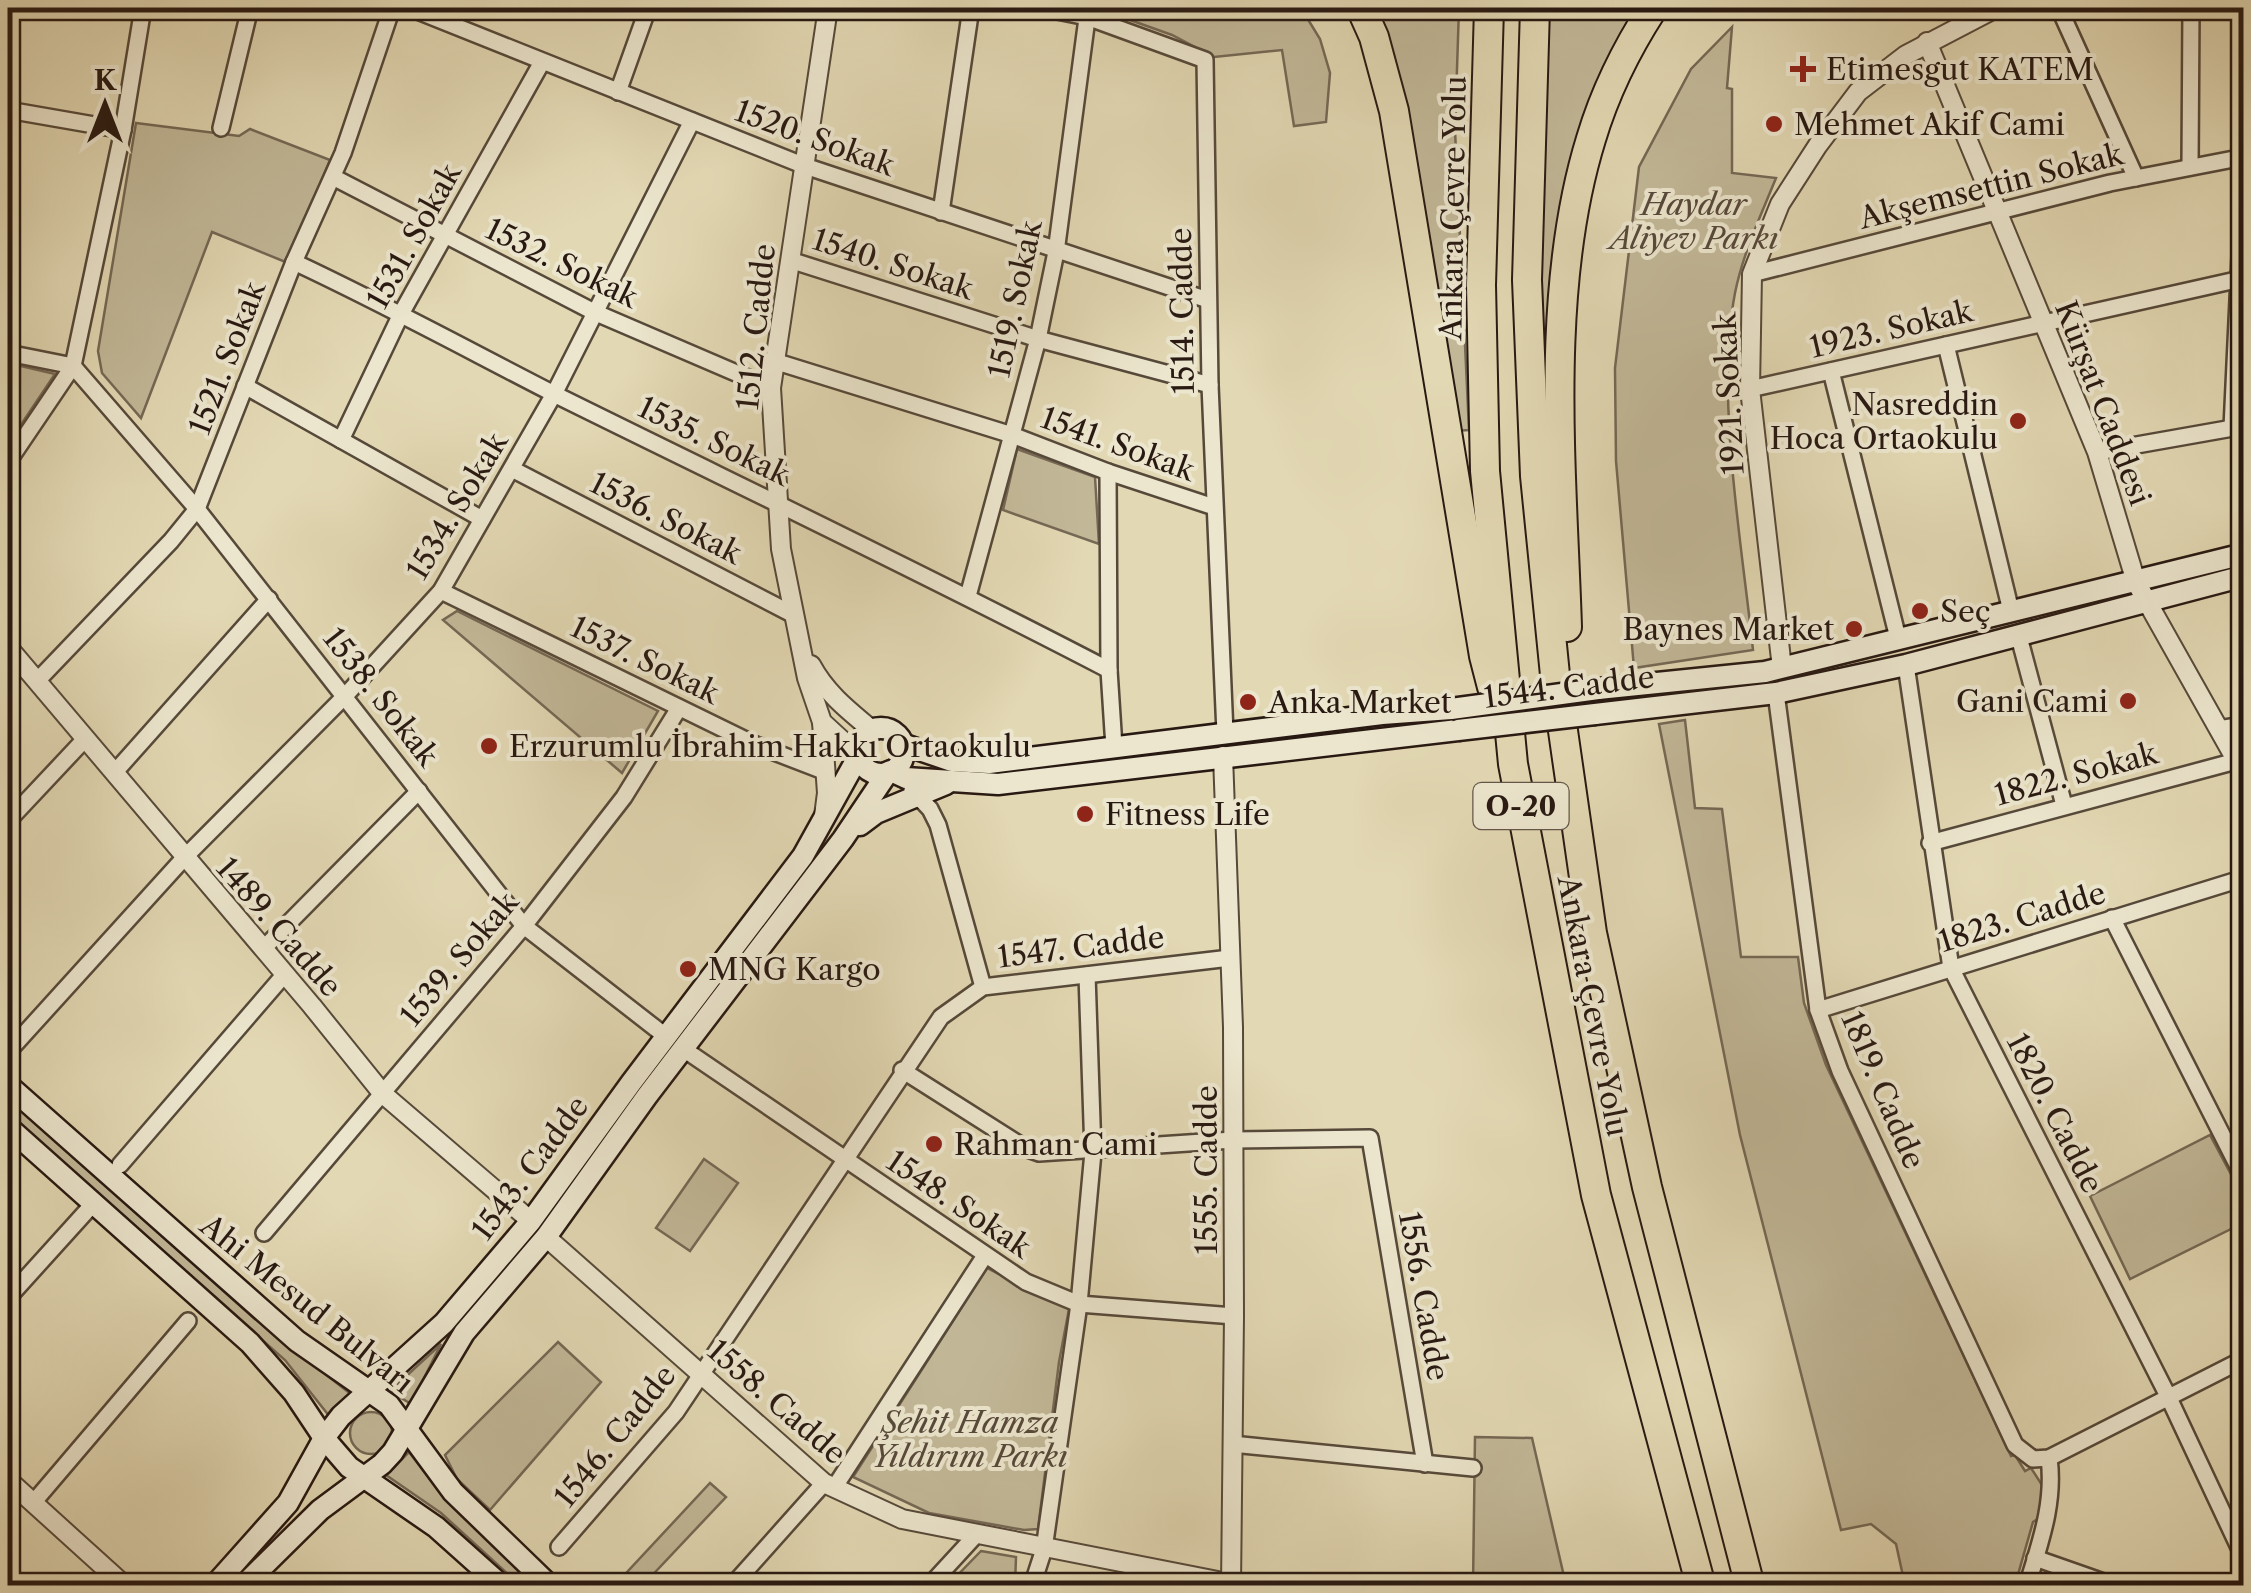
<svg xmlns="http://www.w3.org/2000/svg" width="2251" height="1593" font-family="'Libre Caslon Text',serif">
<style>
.green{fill:#c2b898;stroke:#756855;stroke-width:2.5}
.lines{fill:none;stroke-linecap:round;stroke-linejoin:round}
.minor-casing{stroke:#56493a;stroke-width:20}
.tertiary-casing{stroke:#56493a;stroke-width:22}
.secondary-casing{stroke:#281912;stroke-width:25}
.motorway-casing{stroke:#281912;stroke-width:32}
.minor{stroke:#ece6ce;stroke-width:15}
.tertiary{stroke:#ece6ce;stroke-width:18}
.secondary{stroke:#ece6ce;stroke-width:20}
.motorway{stroke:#e2d8b3;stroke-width:28}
.secondary-bridge-casing{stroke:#281912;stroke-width:25;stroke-linecap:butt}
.secondary-bridge{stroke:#ece6ce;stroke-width:20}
.poi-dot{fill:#8f2418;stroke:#ece6ce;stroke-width:4}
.labels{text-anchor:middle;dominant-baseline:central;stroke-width:8;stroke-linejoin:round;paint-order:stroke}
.shield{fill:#ece6ce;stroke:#63564a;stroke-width:2.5}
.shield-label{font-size:28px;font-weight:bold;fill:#281912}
.poi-label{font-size:30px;fill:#281912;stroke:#ece6ce;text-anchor:start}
.street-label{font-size:30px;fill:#281912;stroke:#ece6ce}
.park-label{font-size:30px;font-style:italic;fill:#56493a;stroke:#ece6ce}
</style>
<rect width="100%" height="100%" fill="#e2d8b3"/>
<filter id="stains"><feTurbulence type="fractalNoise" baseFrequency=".002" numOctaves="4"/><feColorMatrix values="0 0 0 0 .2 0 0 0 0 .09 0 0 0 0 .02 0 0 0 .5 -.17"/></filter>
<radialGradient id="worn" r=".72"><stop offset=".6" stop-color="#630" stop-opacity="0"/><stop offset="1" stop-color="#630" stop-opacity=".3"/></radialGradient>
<g class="green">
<path d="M1301,8L1320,39L1330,73L1326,122L1294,126L1282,50L1214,57L1172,35L1099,9Z"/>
<path d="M1370,8H1459L1455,130L1469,430L1454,431Z"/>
<path d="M1543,8H1647L1612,65L1555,360L1541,361L1538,280Z"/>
<path d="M1732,27L1727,88L1732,89V173L1776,178C1761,215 1743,253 1735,293C1715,397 1742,543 1753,650L1634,668L1616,461L1615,368L1639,167L1691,69Z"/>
<path d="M136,123L239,136L250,129L330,160L288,263L212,232L141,418L102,373L98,351Z"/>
<path d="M8,363L55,374L8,444Z"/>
<path d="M1017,449L1095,477L1099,544L1003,510Z"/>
<path d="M457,611L658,711L622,773L443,620Z"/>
<path d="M1685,720L1695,808L1722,809L1741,957H1798L1804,1003L1826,1065L2011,1456L2015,1455L2025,1471L2031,1468L2042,1485L2039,1518L2033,1522L2015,1585H1905L1896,1544L1871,1524L1841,1530L1740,1135L1659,724Z"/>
<path d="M8,1099L254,1318L352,1395L330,1417L285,1360L8,1115Z"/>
<path d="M2210,1135L2243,1197V1223L2130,1279L2090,1196Z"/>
<path d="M704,1159L738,1183L690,1251L656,1228Z"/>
<path d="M987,1268L1069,1309L1059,1362L1038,1529L1024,1530L929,1513L853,1477Z"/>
<path d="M558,1342L601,1382L490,1510L457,1479L445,1455Z"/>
<path d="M441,1344L411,1404L390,1391Z"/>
<circle cx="371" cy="1433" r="21"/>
<path d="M1475,1437L1532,1438L1566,1585L1473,1586Z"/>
<path d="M409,1452L446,1500L535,1585H520L441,1513L386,1475Z"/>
<path d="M710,1483L726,1497L643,1585H615Z"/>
<path d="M981,1551L1016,1557L1015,1585H948Z"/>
</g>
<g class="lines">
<defs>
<g id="minor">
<path d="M410,8L805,166L1208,300"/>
<path d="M1042,8L1087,17L1205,60L1210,385L1225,733"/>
<path d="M2059,8L2136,178"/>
<path d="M618,92L648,8"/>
<path d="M8,110L123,130"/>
<path d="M221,128L250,8"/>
<path d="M2190,167L2191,8"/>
<path d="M333,177L594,312L771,388"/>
<path d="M941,212L971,8"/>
<path d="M790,260L1038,339L1210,385"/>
<path d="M294,262C384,304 470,351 558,396C742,487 927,575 1109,670"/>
<path d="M1752,274L2110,183L2244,157"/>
<path d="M1946,345L2011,611"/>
<path d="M8,353L73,366L197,509L524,926L668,1038"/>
<path d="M774,361L1012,435L1108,472L1214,507"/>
<path d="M1831,371L1898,638"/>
<path d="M245,386L482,519"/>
<path d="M1750,389L2236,280"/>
<path d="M2232,428L2244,171"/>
<path d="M341,440L402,312L542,62"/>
<path d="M2097,452L2244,426"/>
<path d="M8,462L73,366L123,130L143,8"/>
<path d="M512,469L794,615"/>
<path d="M1108,472L1109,670L1114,747"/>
<path d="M441,591L756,745L826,772"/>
<path d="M968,596L1038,339L1056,252L1088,11"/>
<path d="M2019,637L2064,805"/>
<path d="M1906,665L1951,968L2168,1396L2244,1558"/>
<path d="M37,681L171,541L197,509L294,262L343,153L392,8"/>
<path d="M1776,693L1818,1010L1840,1071L2015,1445L2033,1459L2049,1458L2244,1359"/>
<path d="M2218,729L2244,725"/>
<path d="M115,772L269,599"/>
<path d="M912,790L930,809L938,825L983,987"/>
<path d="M8,821L85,739"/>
<path d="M1930,843L2236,761"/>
<path d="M2112,918L2244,1178"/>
<path d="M263,949L419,791"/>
<path d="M1818,1010L2244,878"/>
<path d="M685,1050L1026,1282L1079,1304L1234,1316"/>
<path d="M8,1052L184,858L345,696L441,591L554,394L692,121"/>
<path d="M902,1070L1025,1148L1039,1153L1233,1140L1370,1138L1425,1464"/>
<path d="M120,1165L284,975"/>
<path d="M264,1233L524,926L624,797L679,708"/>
<path d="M8,1298L93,1204"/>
<path d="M1232,1444L1473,1468"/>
<path d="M834,1488L984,1257"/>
<path d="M33,1503L188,1321"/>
<path d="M559,1547L676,1412L941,1017L983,987L1230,958"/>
<path d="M2035,1558L2115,1586"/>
<path d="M732,1586L824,1483"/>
<path d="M929,1586L975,1536"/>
<path d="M1032,1586L1044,1549L1079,1304L1093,1152L1087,975"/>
<path d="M2027,1586C2040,1543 2055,1503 2049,1458"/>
<path d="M2240,1586L2244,1570"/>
</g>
<g id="tertiary">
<path d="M828,8L771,388L781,549L807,678L822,722L858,755"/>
<path d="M1927,42L2097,452L2136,582L2244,774"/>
<path d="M8,647L312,1006L383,1094L531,1221"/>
<path d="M811,665C826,693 848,710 872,730"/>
<path d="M1782,668L1750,389L1752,274L1780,204L1818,145L1858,92L1906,55L1996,8"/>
<path d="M822,722L827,793L824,816"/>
<path d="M1223,756L1233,1027L1234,1316L1231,1586"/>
<path d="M546,1237L824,1483L902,1519L1238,1585"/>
<path d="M8,1480L125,1586"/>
</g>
<g id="secondary">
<path d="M1598,689L1765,672L2244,554"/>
<path d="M1595,714L1776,693L1906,665L2244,576"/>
<circle cx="881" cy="751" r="23"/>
<path d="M902,744L952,761L989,763L1382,714L1451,709"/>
<path d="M891,771L906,778L998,784L1458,730"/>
<path d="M860,825L876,813L946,784"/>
<path d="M8,1085L297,1341L389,1405L453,1492L550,1586"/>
<path d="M8,1127L250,1343L294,1393L324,1438L349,1467L436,1527L502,1586"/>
<path d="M214,1586L288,1503L324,1438L341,1416L444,1323L531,1221L631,1083L803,856L858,757"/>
<path d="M243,1586L320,1510L382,1464L393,1452L464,1333L546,1237L647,1096L843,839L888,772"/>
</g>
<g id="motorway">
<path d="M1361,8L1374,37L1394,111L1484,656L1492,687"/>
<path d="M1489,8L1481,285L1485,471L1513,764L1596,1195L1701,1586"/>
<path d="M1535,8L1527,280L1535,476L1555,675L1592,933L1647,1187L1750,1586"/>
<path d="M1567,627C1562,470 1544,291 1591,139C1605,92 1627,48 1653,8"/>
</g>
</defs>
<use href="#minor" class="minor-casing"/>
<use href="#tertiary" class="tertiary-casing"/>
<use href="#secondary" class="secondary-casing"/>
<use href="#motorway" class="motorway-casing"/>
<use href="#minor" class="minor"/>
<use href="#tertiary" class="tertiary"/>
<use href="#secondary" class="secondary"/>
<use href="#motorway" class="motorway"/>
<defs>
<g id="secondary-bridge">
<path d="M1451,709L1598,689"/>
<path d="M1458,730L1595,714"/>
</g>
</defs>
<use href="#secondary-bridge" class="secondary-bridge-casing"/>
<use href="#secondary-bridge" class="secondary-bridge"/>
</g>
<g class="poi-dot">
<path d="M1798 54h10v10h10v10h-10v10h-10v-10h-10v-10h10z"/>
<circle cx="1774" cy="124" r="10"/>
<circle cx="2018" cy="421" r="10"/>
<circle cx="1920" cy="611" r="10"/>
<circle cx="1854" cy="629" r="10"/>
<circle cx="2128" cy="701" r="10"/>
<circle cx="1248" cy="702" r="10"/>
<circle cx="489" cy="746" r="10"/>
<circle cx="1085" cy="814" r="10"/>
<circle cx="688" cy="969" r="10"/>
<circle cx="934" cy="1144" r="10"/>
</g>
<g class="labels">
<rect class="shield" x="1473.5" y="783" width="95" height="46" rx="8"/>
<g class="shield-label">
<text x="1521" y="806">O-20</text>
</g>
<g class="poi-label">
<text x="1826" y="69">Etimesgut KATEM</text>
<text x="1794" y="124">Mehmet Akif Cami</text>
<text x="1998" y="404" text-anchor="end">Nasreddin<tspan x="1998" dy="34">Hoca Ortaokulu</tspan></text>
<text x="1940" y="611">Seç</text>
<text x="1834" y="629" text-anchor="end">Baynes Market</text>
<text x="2108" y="701" text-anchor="end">Gani Cami</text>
<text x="1268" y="702">Anka Market</text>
<text x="509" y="746">Erzurumlu İbrahim Hakkı Ortaokulu</text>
<text x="1105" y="814">Fitness Life</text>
<text x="708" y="969">MNG Kargo</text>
<text x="954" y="1144">Rahman Cami</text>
</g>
<g class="street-label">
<text transform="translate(815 138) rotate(20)">1520. Sokak</text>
<text transform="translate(1991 186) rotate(-14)">Akşemsettin Sokak</text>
<text transform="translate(1453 208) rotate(-89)">Ankara Çevre Yolu</text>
<text transform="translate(414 236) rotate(-61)">1531. Sokak</text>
<text transform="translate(562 263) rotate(26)">1532. Sokak</text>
<text transform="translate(893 264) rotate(18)">1540. Sokak</text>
<text transform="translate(1015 299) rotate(-78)">1519. Sokak</text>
<text transform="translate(1182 311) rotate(-91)">1514. Cadde</text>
<text transform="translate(756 327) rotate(-84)">1512. Cadde</text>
<text transform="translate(1891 329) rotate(-13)">1923. Sokak</text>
<text transform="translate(227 358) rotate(-69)">1521. Sokak</text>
<text transform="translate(1729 394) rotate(-93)">1921. Sokak</text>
<text transform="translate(2103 403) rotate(69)">Kürşat Caddesi</text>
<text transform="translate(714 441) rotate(26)">1535. Sokak</text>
<text transform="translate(1118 444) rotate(20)">1541. Sokak</text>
<text transform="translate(457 506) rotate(-59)">1534. Sokak</text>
<text transform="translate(666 518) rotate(27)">1536. Sokak</text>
<text transform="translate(645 660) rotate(26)">1537. Sokak</text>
<text transform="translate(1569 687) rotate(-7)">1544. Cadde</text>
<text transform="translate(381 697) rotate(52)">1538. Sokak</text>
<text transform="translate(2076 774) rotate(-15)">1822. Sokak</text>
<text transform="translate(2022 917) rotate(-17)">1823. Cadde</text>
<text transform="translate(279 927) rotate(49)">1489. Cadde</text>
<text transform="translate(1081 947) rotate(-7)">1547. Cadde</text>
<text transform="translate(459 959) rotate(-50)">1539. Sokak</text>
<text transform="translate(1593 1006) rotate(79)">Ankara Çevre Yolu</text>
<text transform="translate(1883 1090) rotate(67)">1819. Cadde</text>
<text transform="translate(2055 1113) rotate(63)">1820. Cadde</text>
<text transform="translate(530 1168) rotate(-53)">1543. Cadde</text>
<text transform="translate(1206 1170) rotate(-90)">1555. Cadde</text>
<text transform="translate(959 1204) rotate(34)">1548. Sokak</text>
<text transform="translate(1424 1296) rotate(80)">1556. Cadde</text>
<text transform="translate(307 1304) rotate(39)">Ahi Mesud Bulvarı</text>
<text transform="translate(777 1402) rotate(41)">1558. Cadde</text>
<text transform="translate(615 1436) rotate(-51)">1546. Cadde</text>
</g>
<g class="park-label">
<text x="1694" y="204">Haydar<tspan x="1694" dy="34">Aliyev Parkı</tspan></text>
<text x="970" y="1422">Şehit Hamza<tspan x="970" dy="34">Yıldırım Parkı</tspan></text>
</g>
</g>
<rect width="2251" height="1593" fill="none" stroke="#e2d8b3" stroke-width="40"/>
<rect x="10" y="10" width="2231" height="1573" fill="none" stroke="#281912" stroke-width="5"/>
<rect x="20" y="20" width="2211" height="1553" fill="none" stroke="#281912" stroke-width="2.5"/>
<g transform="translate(105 105)" stroke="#ece6ce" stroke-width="8" paint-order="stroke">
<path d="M0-8L18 38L0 25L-18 38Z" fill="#281912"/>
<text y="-15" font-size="28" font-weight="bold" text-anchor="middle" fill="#281912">K</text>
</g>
<rect width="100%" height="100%" filter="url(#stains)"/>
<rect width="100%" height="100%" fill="url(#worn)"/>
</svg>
